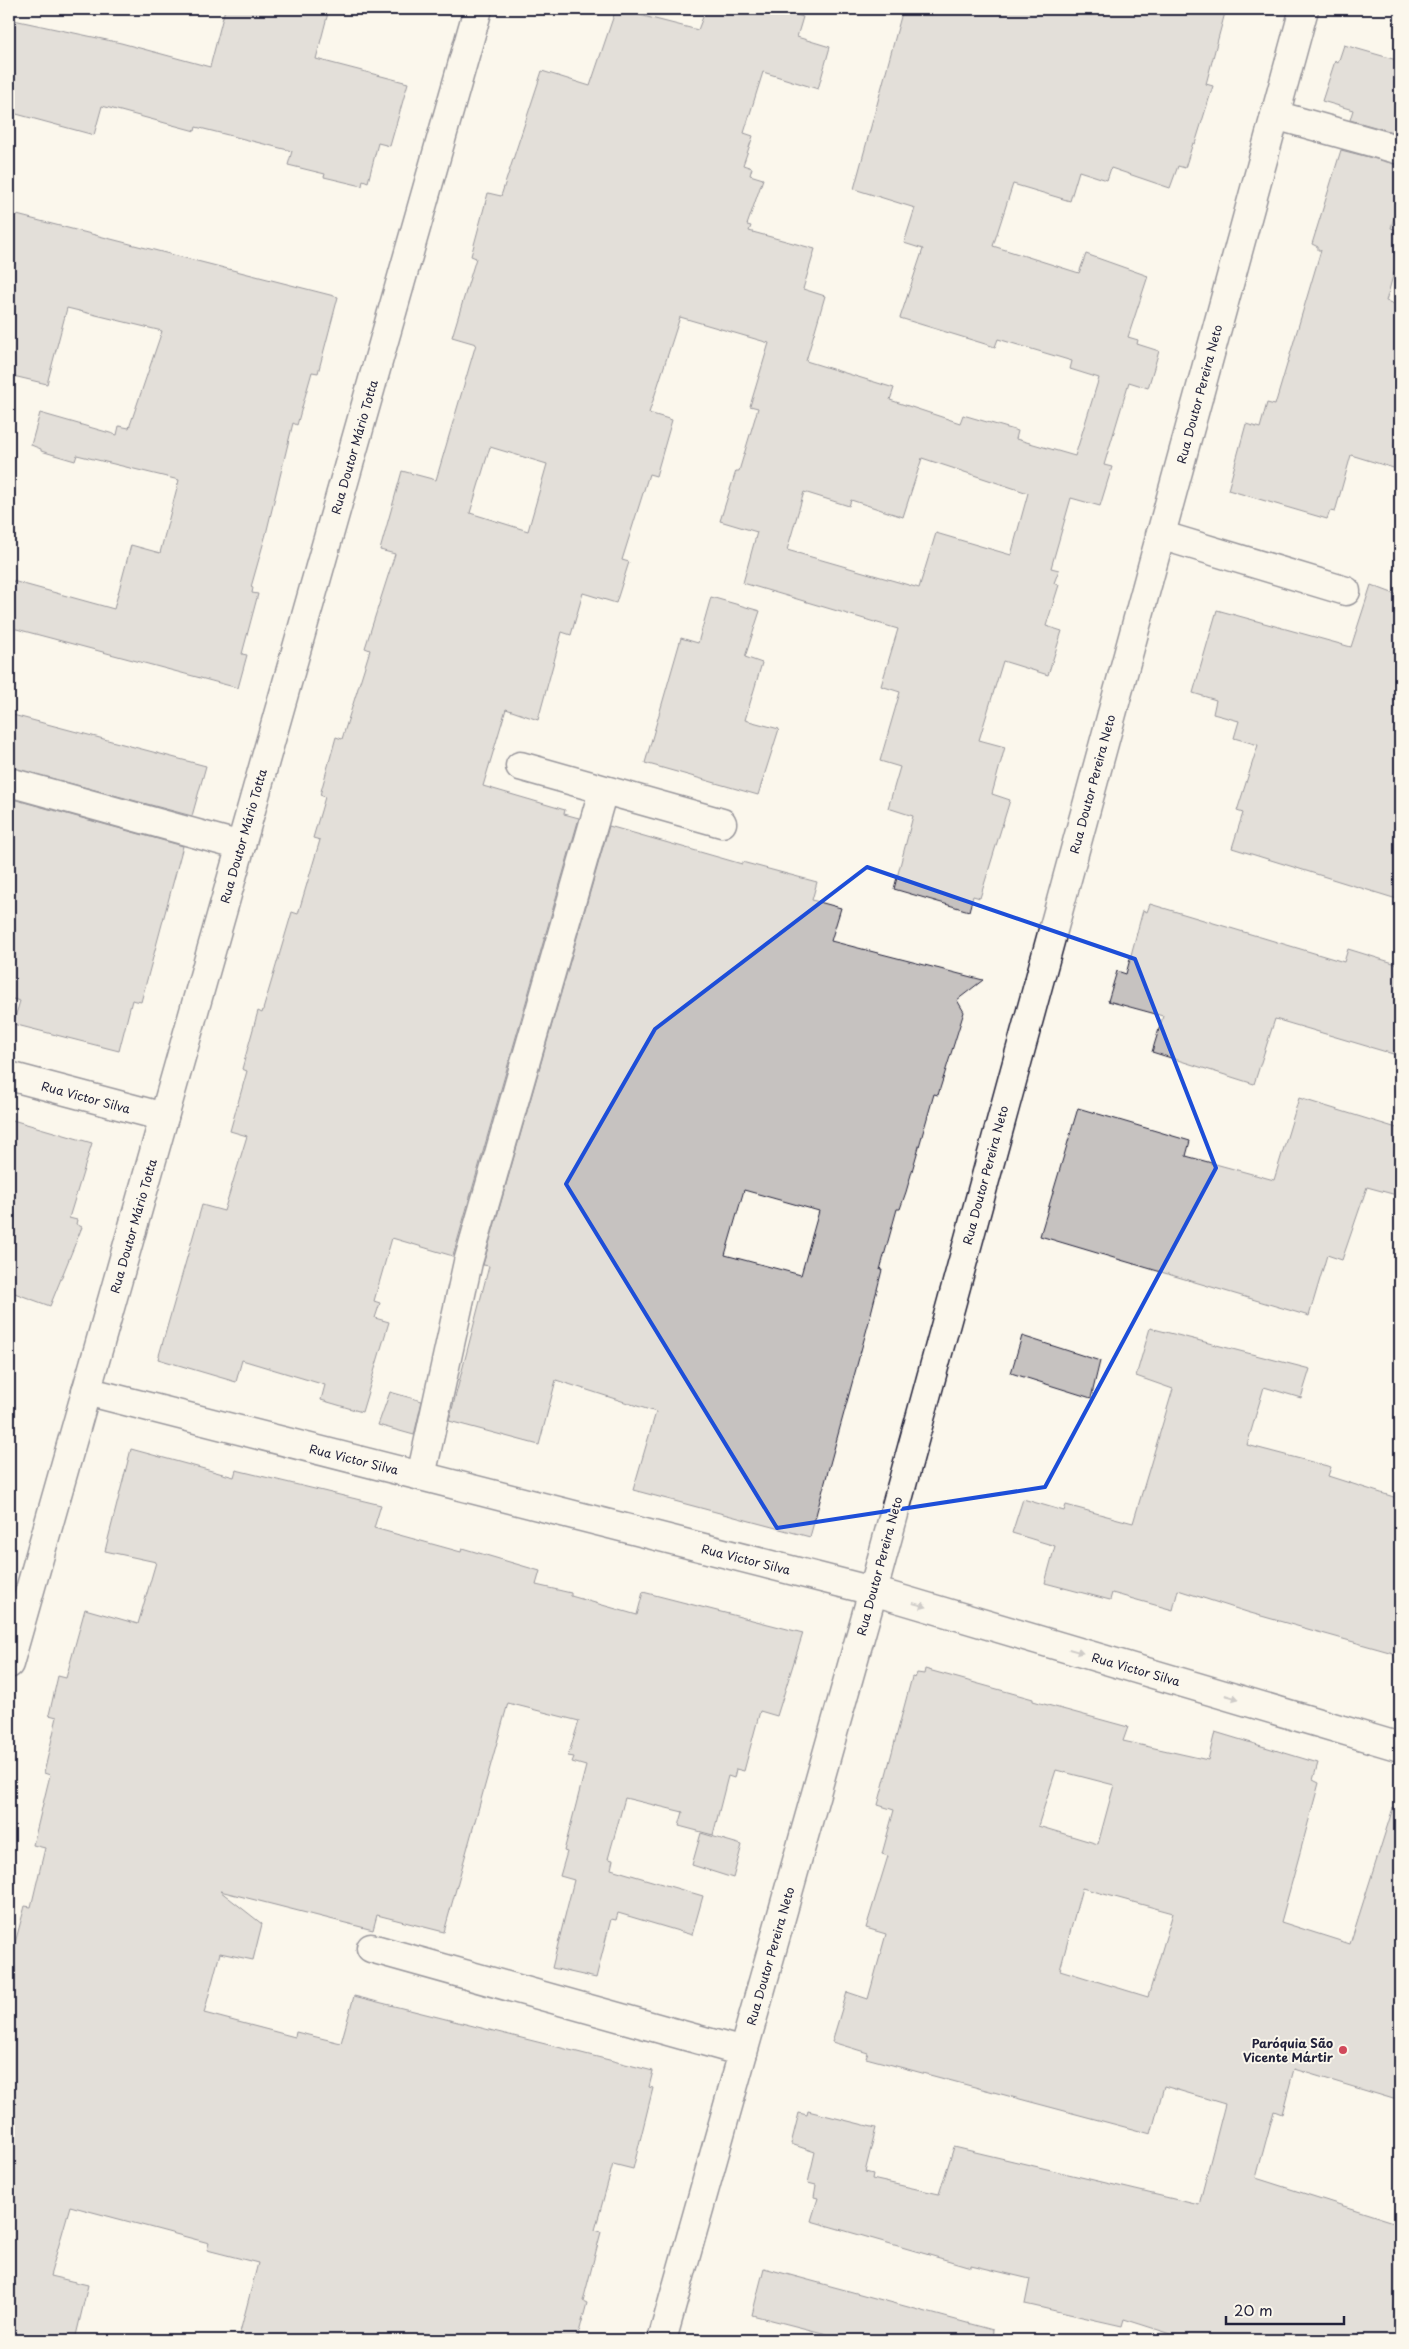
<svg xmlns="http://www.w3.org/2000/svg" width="1409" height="2349" font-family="'Playpen Sans',sans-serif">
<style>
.building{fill:#c6c2c0;stroke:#22223b;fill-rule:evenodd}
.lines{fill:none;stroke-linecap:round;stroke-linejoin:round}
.minor-casing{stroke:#22223b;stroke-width:31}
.minor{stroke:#fbf7ec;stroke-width:28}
.oneway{fill:#99979c}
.marked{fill:none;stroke:#1d4ed8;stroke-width:4;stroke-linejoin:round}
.poi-dot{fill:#d1495b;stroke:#fbf7ec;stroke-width:2}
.labels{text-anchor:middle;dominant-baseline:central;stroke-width:4;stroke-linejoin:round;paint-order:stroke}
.street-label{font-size:12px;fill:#22223b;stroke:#fbf7ec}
.poi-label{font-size:12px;font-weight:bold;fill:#22223b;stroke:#fbf7ec;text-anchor:end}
</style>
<rect width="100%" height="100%" fill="#fbf7ec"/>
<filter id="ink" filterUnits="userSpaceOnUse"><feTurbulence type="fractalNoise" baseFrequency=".02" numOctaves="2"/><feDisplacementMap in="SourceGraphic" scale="10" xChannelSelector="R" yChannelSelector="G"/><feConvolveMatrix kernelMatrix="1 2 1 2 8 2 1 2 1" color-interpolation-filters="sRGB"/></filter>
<g filter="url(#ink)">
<g class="building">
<path d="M225,9H329L316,59L408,83L390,146L378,143L368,182L363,180L362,186L324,177L325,174L288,165L292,151L196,127L195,131L102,106L94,135L9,112V19L121,43L210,67Z"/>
<path d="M616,9L698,30L706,9H778L803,17L797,37L830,47L818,89L763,72L744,133L753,136L743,165L752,168L750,175L763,179L747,225L751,226L749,231L815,249L803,289L825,296L806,361L894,388L890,400L960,423L963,415L1018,431L1016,439L1075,456L1099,378L1070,369L1072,361L998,339L995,347L900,318L923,249L904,243L915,208L854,189L903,9H1226L1206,84L1213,86L1195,144L1193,143L1185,168L1178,166L1170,188L1111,168L1107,180L1079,171L1070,201L1013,184L993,246L1079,273L1086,254L1148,276L1128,337L1138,340L1137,344L1159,351L1148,388L1129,382L1104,465L1112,467L1100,506L1071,498L1051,568L1059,570L1054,583L1059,585L1046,626L1062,631L1048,675L1003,661L979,740L1005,747L992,794L1010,800L980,898L973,896L969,911L894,889L913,816L888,808L900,767L880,761L900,692L881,686L898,629L743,583L757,532L720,521L736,471H739L758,408L750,406L769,343L680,317L649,413L672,420L656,476L649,474L622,560L629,562L616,603L583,593L571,635L562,632L538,720L506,709L483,786L565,810L564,814L579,818L453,1256L392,1238L374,1301L380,1303L375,1318L389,1322L362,1412L321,1400L325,1385L242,1360L236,1382L158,1359L202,1205L224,1211L247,1136L230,1131L247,1071L242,1069L258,1011L262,1013L292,912L298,914L320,840L313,838L325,797L320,795L336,737L342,739L370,650L365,648L395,554L380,550L402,471L436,480L476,344L452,337L476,258L471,256L488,193L501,196L542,71L590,86ZM490,447L547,464L528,531L470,513ZM922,458L1028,493L1011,555L936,533L919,588L787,550L804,492L849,506L851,500L903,517Z"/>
<path d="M1344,45L1400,61V134L1350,120L1353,110L1322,101L1335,61L1338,63Z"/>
<path d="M1341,150L1400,165V198L1391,228L1400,231V251L1386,301L1400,306V470L1351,455L1335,512L1330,511L1327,519L1228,490L1246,424L1260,428L1267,403L1275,405L1321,250H1318V247L1312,244Z"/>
<path d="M9,213L338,297L318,373L312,372L297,425L293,423L266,534L251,587L253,588L252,593L258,594L242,654L247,655L238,688L9,627V580L114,609L131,545L160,553L179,480L77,455L75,461L41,451V449L31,445L40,413L117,435L119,426L129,428L162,331L67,308L47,384L9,375Z"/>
<path d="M1371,585L1400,596V900L1232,848L1243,813L1237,811L1258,745L1234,738L1239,721L1213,714L1216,700L1193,693L1217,610L1351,647Z"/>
<path d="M711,597L760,611L745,657L762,663L745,720L779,729L758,795L645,763L681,638L698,643Z"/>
<path d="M9,714L206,766L192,816L9,767Z"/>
<path d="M9,798L183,846L141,1002L132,1000L119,1051L13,1024L20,1001L9,998Z"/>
<path d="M609,826L742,864V862L817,882L812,900L841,908L831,941L983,980L957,1000L964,1012L938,1095L934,1094L906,1192L900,1209H897L880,1270H882L868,1325L810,1537L633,1490L656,1412L556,1380L539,1445L449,1421L489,1266L483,1265ZM744,1190L819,1211L801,1275L725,1255Z"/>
<path d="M1150,904L1344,962L1348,949L1400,965V1056L1275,1019L1254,1084L1152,1052L1163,1016L1108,1001L1117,971L1126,974L1143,910L1147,912Z"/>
<path d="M1299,1098L1400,1129V1196L1367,1187L1342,1260L1327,1255L1309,1316L1040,1236L1078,1108L1190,1141L1186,1156L1274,1180Z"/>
<path d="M9,1119L92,1143L69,1218L77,1220L76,1224L82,1227L50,1306L9,1291Z"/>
<path d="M1150,1328L1310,1369L1301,1398L1264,1387L1247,1445L1331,1467L1328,1476L1400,1499V1655L1247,1612L1178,1590L1173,1610L1112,1593L1110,1600L1045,1583L1055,1546L1012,1533L1023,1499L1064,1511L1066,1505L1133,1523L1173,1389L1136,1376Z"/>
<path d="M1022,1336L1100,1361L1091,1398L1011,1373Z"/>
<path d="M390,1392L422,1401L414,1435L378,1425Z"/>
<path d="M131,1449L234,1477L236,1470L381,1505L374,1528L461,1552L462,1548L540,1571L536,1585L571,1593V1596L637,1615L643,1592L803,1633L777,1716L760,1711L744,1771L736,1769L734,1778L728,1776L713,1835L679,1826L683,1812L625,1798L608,1859L613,1860L611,1869L703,1896L692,1935L618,1913L616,1920L611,1919L596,1978L552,1968L574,1880L560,1876L567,1852L564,1851L586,1766L572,1762L574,1757L568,1756L579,1721L508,1703L444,1932L377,1915L373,1930L220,1891L262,1924L253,1960L220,1953L204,2013L295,2037L296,2032L341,2043L354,1996L653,2071L649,2087L653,2088L633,2169L613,2164L595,2230L601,2232L583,2301L587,2303L577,2340H238L258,2263L207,2250L209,2243L70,2206L50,2276L88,2285L75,2340H9V1965L25,1906L31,1907L45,1848L33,1845L50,1775L44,1773L57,1717L49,1715L58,1676L66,1678L85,1609L138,1624L156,1562L105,1551Z"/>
<path d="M925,1669L1033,1699V1701L1128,1727L1123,1741L1208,1760L1215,1732L1318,1763L1313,1780L1319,1783L1281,1922L1350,1944L1393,1808L1400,1809V2101L1294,2069L1282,2114L1274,2111L1256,2178L1400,2224V2340H1190L1124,2319L1122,2326L1025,2304L1030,2279L971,2265V2267L811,2221L818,2198L814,2197L816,2185L808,2183L815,2152L791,2144L799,2113L807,2115L808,2111L876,2128L865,2172L873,2174L872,2179L939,2194L954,2147L1199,2205L1225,2104L1164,2086L1151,2134L866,2058L868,2053L832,2042L847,1992L868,1999L886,1934L866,1928L888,1856L882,1854L894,1810L878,1805L912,1677L915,1678L917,1673L924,1674ZM1056,1770L1114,1785L1098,1844L1038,1826ZM1082,1888L1173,1913L1148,1997L1060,1970Z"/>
<path d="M701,1833L742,1845L733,1878L692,1865Z"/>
<path d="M764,2268L993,2330L992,2340H850L752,2315Z"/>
</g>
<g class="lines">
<defs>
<g id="minor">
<path d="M1275,115L1400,150"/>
<path d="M1160,535L1346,591"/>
<path d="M520,766L722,823"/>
<path d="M9,782L241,846"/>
<path d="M9,1076L164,1117"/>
<path d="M86,1391L873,1591L1400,1747"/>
<path d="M421,1476L468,1262L603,791"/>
<path d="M9,1664L478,9"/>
<path d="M371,1948L743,2052"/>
<path d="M662,2340L873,1591L1304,9"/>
</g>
</defs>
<use href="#minor" class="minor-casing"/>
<use href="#minor" class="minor"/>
</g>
<defs><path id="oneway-solid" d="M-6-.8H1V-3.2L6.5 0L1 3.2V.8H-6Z" transform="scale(1.25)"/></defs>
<g class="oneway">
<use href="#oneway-solid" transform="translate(920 1605) rotate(16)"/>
<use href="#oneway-solid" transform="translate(1076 1651) rotate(16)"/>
<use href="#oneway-solid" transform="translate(1232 1697) rotate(16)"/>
</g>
</g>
<path d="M0 0H1409V2349H0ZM867,867L1135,959L1216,1168L1045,1487L777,1528L566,1184L655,1029Z" fill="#fbf7ec" fill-opacity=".55" fill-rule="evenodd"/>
<path class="marked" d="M867,867L1135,959L1216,1168L1045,1487L777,1528L566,1184L655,1029Z"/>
<circle class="poi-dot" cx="1343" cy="2050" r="5"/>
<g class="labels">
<g class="street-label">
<text transform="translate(1199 394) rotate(-75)">Rua Doutor Pereira Neto</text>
<text transform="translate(354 447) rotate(-74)">Rua Doutor Mário Totta</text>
<text transform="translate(1092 784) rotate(-75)">Rua Doutor Pereira Neto</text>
<text transform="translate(243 836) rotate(-74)">Rua Doutor Mário Totta</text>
<text transform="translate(86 1097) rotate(15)">Rua Victor Silva</text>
<text transform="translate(985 1175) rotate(-75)">Rua Doutor Pereira Neto</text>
<text transform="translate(133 1226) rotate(-74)">Rua Doutor Mário Totta</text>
<text transform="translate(354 1459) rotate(14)">Rua Victor Silva</text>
<text transform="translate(746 1559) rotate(14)">Rua Victor Silva</text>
<text transform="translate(879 1566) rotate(-75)">Rua Doutor Pereira Neto</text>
<text transform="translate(1136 1669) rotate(16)">Rua Victor Silva</text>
<text transform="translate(770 1956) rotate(-74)">Rua Doutor Pereira Neto</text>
</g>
<g class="poi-label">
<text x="1333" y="2043">Paróquia São<tspan x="1333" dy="14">Vicente Mártir</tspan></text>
</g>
</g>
<rect width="1409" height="2349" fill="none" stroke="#fbf7ec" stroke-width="30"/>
<rect x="15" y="15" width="1379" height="2319" fill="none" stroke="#22223b" stroke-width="2" filter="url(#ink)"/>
<path d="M1226 2316v8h118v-8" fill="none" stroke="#22223b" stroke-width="2.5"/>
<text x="1234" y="2316" font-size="15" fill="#22223b" stroke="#fbf7ec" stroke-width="4" paint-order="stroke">20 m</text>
</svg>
